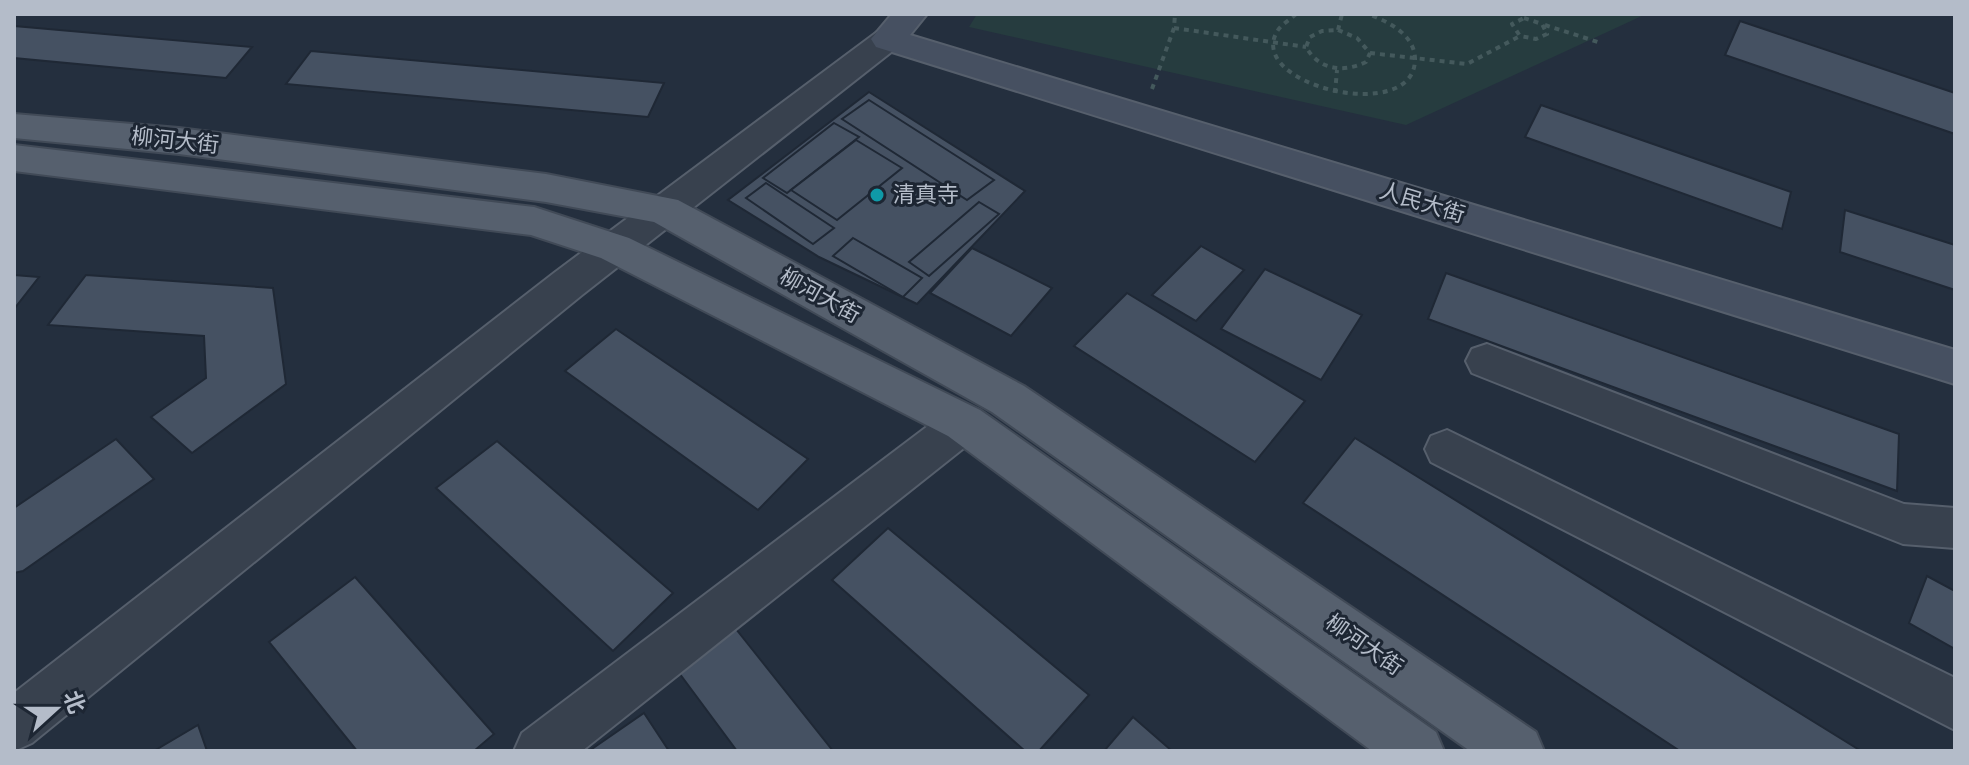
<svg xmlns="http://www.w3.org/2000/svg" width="1969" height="765" font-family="'Varela Round','Noto Sans SC',sans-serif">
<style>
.green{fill:#263c3f}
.building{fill:#455162;stroke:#1f2835;stroke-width:2}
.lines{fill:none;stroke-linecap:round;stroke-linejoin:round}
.street-casing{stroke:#565f6c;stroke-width:4}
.secondary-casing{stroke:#565f6c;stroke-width:4}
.primary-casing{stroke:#414a57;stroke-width:4}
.path{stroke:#44595c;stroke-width:4;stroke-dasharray:5 5;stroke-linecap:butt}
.street{fill:#38414e;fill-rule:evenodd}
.secondary{fill:#465061;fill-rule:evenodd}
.primary{fill:#56606e;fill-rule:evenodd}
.culture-dot{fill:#0f9aa8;stroke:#1d2633;stroke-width:3}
.labels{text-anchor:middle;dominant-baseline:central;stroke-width:6;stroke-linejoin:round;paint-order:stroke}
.street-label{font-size:22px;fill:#b4bcc9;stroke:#1d2633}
.poi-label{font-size:22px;fill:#b4bcc9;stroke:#1d2633;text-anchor:start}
</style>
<rect width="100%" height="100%" fill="#242f3e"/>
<path class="green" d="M977,14H1646L1406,125L969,27Z"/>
<g class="building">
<path d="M1740,21L1955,93V134L1725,55Z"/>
<path d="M14,26L252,47L226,78L14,58Z"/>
<path d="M311,51L664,83L648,117L286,84Z"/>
<path d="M869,92L1025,191L917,304L819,257L728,200Z"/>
<path d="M869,100L994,180L967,200L842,119Z"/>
<path d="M1541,105L1791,192L1782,229L1525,137Z"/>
<path d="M834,123L859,137L787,193L763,178Z"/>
<path d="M856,140L902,168L837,220L791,190Z"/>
<path d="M766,183L834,228L813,244L746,198Z"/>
<path d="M979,202L999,214L929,276L909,262Z"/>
<path d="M1845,210L1955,245V290L1840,252Z"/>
<path d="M853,238L922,278L903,297L833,256Z"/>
<path d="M1201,246L1244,270L1196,321L1152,295Z"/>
<path d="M972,248L1052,288L1011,336L930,293Z"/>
<path d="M1265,269L1362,315L1321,380L1221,329Z"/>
<path d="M1446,273L1899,434L1897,491L1428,319Z"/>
<path d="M14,275L39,277L14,309Z"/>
<path d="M86,275L273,288L286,384L192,453L151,417L206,378L204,336L48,325Z"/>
<path d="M1127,293L1305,401L1255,462L1074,346Z"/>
<path d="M616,329L808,459L758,510L565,371Z"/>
<path d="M1355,438L1861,751H1680L1303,503Z"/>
<path d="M116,439L154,479L23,571L14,573V508Z"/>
<path d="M497,441L673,593L613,651L436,488Z"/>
<path d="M888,528L1089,695L1039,751H1025L832,580Z"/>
<path d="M1927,576L1955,591V649L1909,623Z"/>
<path d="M355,577L494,734L474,751H357L269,642Z"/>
<path d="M728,619L833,751H737L671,662Z"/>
<path d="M644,713L669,751H589Z"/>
<path d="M1133,717L1172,751H1104Z"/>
<path d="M198,725L207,751H154Z"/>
</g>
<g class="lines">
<defs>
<g id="street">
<path d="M888,29L899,32L904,39L899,46L582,295L32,743L14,751V693L554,273L877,32Z"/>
<path d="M1487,344L1904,504L1955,508V548L1903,544L1472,373L1466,361L1472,349Z"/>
<path d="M964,405L979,410L986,423L979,436L582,751H514L522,733L949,410Z"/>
<path d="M1447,430L1955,678V730L1431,462L1425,449L1431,436Z"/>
</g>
<path id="secondary" d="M892,14H927L910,35L1955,350V384L876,47L871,39Z"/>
<g id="primary">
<path d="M14,114L179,128L546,174L678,200L1024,386L1536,732L1544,751H1470L992,412L654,222L546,202L179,154L14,138Z"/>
<path d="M14,145L534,207L629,238L980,410L1436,732L1444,751H1372L948,436L601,258L531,235L14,171Z"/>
</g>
</defs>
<use href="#street" class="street-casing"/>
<use href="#secondary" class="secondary-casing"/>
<use href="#primary" class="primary-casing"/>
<g class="path">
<path d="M1296,14C1291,19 1282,24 1278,30C1242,85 1417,127 1415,58C1414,34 1387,21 1368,14"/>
<path d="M1524,18L1542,24L1547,34L1536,39L1520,36L1512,24Z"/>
<path d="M1545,25L1601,43"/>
<path d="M1174,28L1306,47"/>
<path d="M1338,30L1357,38L1370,53L1366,62C1343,73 1319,70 1306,47L1310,37L1322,31Z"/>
<path d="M1338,30L1342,14"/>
<path d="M1370,53L1467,64L1520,36"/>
<path d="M1152,89L1174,28L1175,14"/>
<path d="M1335,93L1337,70"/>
</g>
<use href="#street" class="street"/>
<use href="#secondary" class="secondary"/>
<use href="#primary" class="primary"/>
</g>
<circle class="culture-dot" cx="877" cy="195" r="8"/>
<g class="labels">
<g class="street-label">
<text transform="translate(175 141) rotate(6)">柳河大街</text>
<text transform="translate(1422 203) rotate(17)">人民大街</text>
<text transform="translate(820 296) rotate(29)">柳河大街</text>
<text transform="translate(1364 645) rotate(35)">柳河大街</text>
</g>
<g class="poi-label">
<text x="893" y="195">清真寺</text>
</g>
</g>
<rect width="1969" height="765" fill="none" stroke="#b4bcc9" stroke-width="32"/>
<g transform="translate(56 709) rotate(69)" stroke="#1d2633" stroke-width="6" paint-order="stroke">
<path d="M0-6L14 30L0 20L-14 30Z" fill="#b4bcc9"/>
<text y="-12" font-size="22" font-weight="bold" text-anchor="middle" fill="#b4bcc9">北</text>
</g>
</svg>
